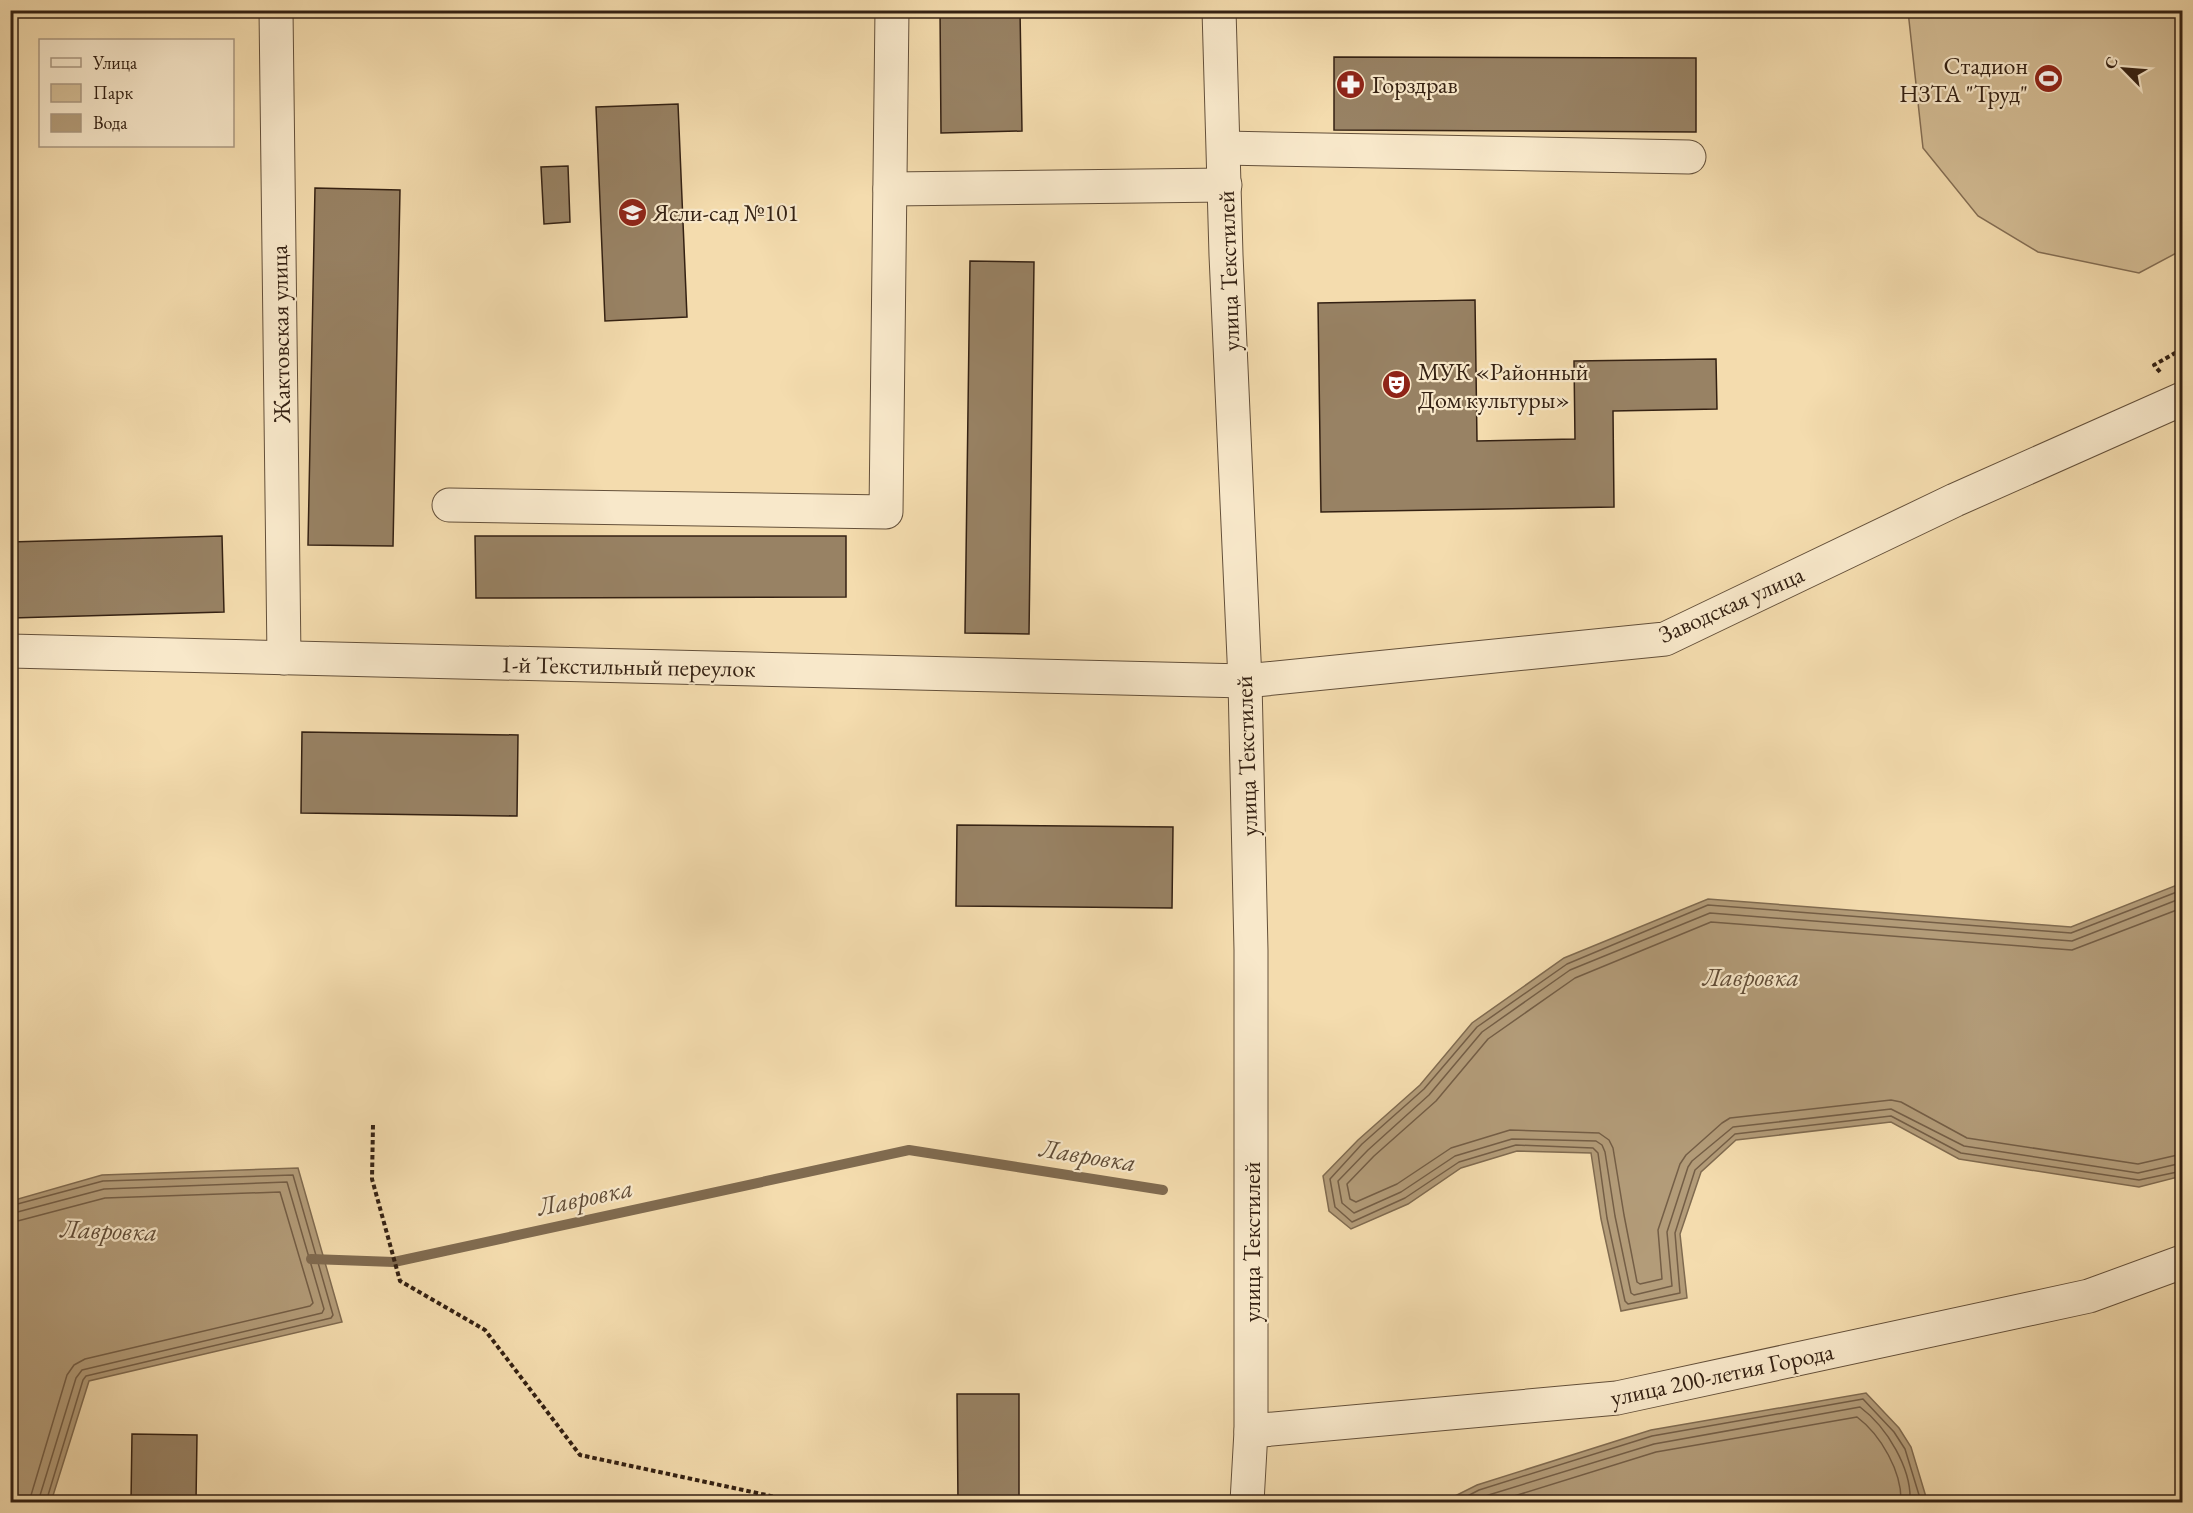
<svg xmlns="http://www.w3.org/2000/svg" width="2193" height="1513" font-family="'EB Garamond',serif">
<style>
.green{fill:#d3bc94;stroke:#846e54;stroke-width:1.5}
.water{fill:#b39c79;stroke:#806b50;stroke-width:1.5}
.lines{fill:none;stroke-linecap:round;stroke-linejoin:round}
.shore{stroke:#745e46;stroke-width:1.5}
.stream{stroke:#806b50;stroke-width:10}
.building{fill:#988264;stroke:#342113;stroke-width:1.5}
.minor-casing{stroke:#64503a;stroke-width:35}
.path{stroke:#342113;stroke-width:4;stroke-dasharray:4.5 3;stroke-linecap:butt}
.minor{stroke:#f8e8ca;stroke-width:33}
.labels{text-anchor:middle;dominant-baseline:central;stroke-width:4.5;stroke-linejoin:round;paint-order:stroke}
.poi-label{font-size:24px;fill:#342113;stroke:#f8e8ca;text-anchor:start}
.street-label{font-size:24px;fill:#342113;stroke:#f8e8ca}
.water-label{font-size:26px;font-style:italic;fill:#604c37;stroke:#f8e8ca}
</style>
<rect width="100%" height="100%" fill="#f4dcae"/>
<filter id="stains"><feTurbulence type="fractalNoise" baseFrequency=".00333" numOctaves="4"/><feColorMatrix values="0 0 0 0 .2 0 0 0 0 .09 0 0 0 0 .02 0 0 0 .5 -.17"/></filter>
<radialGradient id="worn" r=".72"><stop offset=".6" stop-color="#630" stop-opacity="0"/><stop offset="1" stop-color="#630" stop-opacity=".3"/></radialGradient>
<path class="green" d="M1908,11H2182V250L2139,273L2038,252L1978,216L1923,148Z"/>
<g class="water">
<path d="M2182,883V1176L2139,1187L1959,1159L1891,1122L1736,1140L1701,1172L1680,1234L1687,1298L1621,1311L1601,1219L1591,1153L1517,1151L1461,1168L1408,1204L1351,1229L1329,1211L1323,1176L1358,1140L1420,1085L1472,1023L1564,958L1708,899L2071,927Z"/>
<path d="M298,1168L342,1322L89,1381L51,1502H11V1201L102,1175Z"/>
<path d="M1866,1393L1899,1428L1911,1447L1926,1497L1923,1502H1443L1477,1485L1651,1430Z"/>
</g>
<g class="lines">
<g class="shore">
<path d="M2182,890L2071,933L1708,905L1567,964L1477,1027L1424,1089L1362,1144L1330,1179L1335,1207L1352,1222L1405,1198L1459,1162L1516,1145L1593,1148L1598,1153L1607,1218L1625,1301L1628,1304L1680,1293L1675,1233L1695,1170L1735,1134L1891,1116L1961,1153L2139,1180L2182,1171"/>
<path d="M2182,898L2072,941L1710,913L1570,970L1482,1032L1429,1095L1368,1150L1338,1181L1342,1203L1354,1213L1401,1192L1455,1156L1512,1139L1596,1141L1602,1145L1605,1152L1615,1216L1631,1293L1634,1295L1672,1286L1667,1232L1688,1167L1692,1161L1733,1127L1891,1109L1964,1146L2138,1173L2182,1163"/>
<path d="M2182,908L2072,950L1711,922L1575,978L1488,1039L1436,1101L1374,1156L1347,1184L1350,1199L1356,1202L1397,1184L1451,1148L1510,1130L1599,1133L1609,1140L1613,1148L1624,1215L1637,1282L1640,1284L1662,1279L1658,1230L1680,1164L1686,1155L1722,1123L1730,1118L1891,1100L1901,1102L1967,1138L2138,1164L2182,1154"/>
<path d="M10,1206L103,1181L293,1175L333,1315L331,1318L86,1376L83,1380L46,1502"/>
<path d="M10,1214L104,1189L287,1182L324,1309L322,1313L82,1370L76,1378L38,1502"/>
<path d="M10,1223L105,1198L280,1192L313,1303L310,1306L85,1359L74,1365L67,1375L29,1502"/>
<path d="M1456,1502L1479,1490L1652,1436L1863,1399L1894,1432L1905,1449L1919,1495L1918,1502"/>
<path d="M1472,1502L1482,1497L1654,1444L1860,1407C1887,1427 1912,1469 1910,1502"/>
<path d="M1495,1502L1656,1452L1857,1417C1881,1435 1902,1472 1901,1502"/>
</g>
<path class="stream" d="M311,1259L394,1262L909,1150L1163,1190"/>
</g>
<g class="building">
<path d="M940,10H1020L1022,131L941,133Z"/>
<path d="M1334,57L1696,58V132L1334,130Z"/>
<path d="M678,104L687,317L605,321L596,107Z"/>
<path d="M568,166L570,222L544,224L541,167Z"/>
<path d="M315,188L400,190L393,546L308,545Z"/>
<path d="M970,261L1034,262L1029,634L965,633Z"/>
<path d="M1475,300L1477,441L1575,439L1574,361L1716,359L1717,409L1613,411L1614,507L1321,512L1318,303Z"/>
<path d="M222,536L224,612L12,618L10,542Z"/>
<path d="M475,536H846V597L476,598Z"/>
<path d="M302,732L518,735L517,816L301,813Z"/>
<path d="M957,825L1173,827L1172,908L956,906Z"/>
<path d="M957,1394H1019V1502H958Z"/>
<path d="M132,1434L197,1435L196,1502H131Z"/>
</g>
<g class="lines">
<defs>
<g id="minor">
<path d="M276,10L284,658"/>
<path d="M1219,10L1226,255L1245,681L1251,950V1431L1247,1502"/>
<path d="M1224,148L1689,157"/>
<path d="M890,189L1225,185"/>
<path d="M449,505L886,512L892,10"/>
<path d="M10,651L1245,681L1665,639L1955,500L2182,399"/>
<path d="M1251,1431L1617,1398L2089,1296L2182,1262"/>
</g>
</defs>
<use href="#minor" class="minor-casing"/>
<g class="path">
<path d="M2160,372L2154,365L2182,349"/>
<path d="M373,1125L372,1179L400,1281L485,1330L580,1455L799,1502"/>
</g>
<use href="#minor" class="minor"/>
</g>
<defs>
<symbol id="stadium-disc" viewBox="-11 -11 22 22"><circle r="9.5" fill="#8f2418" stroke="#f8e8ca"/><path d="M0-5a6.5 5 0 1 0 0 10a6.5 5 0 1 0 0-10ZM-3.5-1.8h7v3.6h-7Z" fill="#fff"/></symbol>
<symbol id="pharmacy-disc" viewBox="-11 -11 22 22"><circle r="9.5" fill="#8f2418" stroke="#f8e8ca"/><path d="M-2-6h4v4h4v4h-4v4h-4v-4h-4v-4h4Z" fill="#fff"/></symbol>
<symbol id="school-disc" viewBox="-11 -11 22 22"><circle r="9.5" fill="#8f2418" stroke="#f8e8ca"/><path d="M0-5L7-2L0 1L-7-2ZM-4 1L0 2.5L4 1V4Q0 6-4 4Z" fill="#fff"/></symbol>
<symbol id="theatre-disc" viewBox="-11 -11 22 22"><circle r="9.5" fill="#8f2418" stroke="#f8e8ca"/><path d="M-5-5.5Q0-4 5-5.5V0Q5 5 0 6Q-5 5-5 0ZM-3.3-2.5H-1v1.5H-3.3ZM1-2.5H3.3v1.5H1ZM-2.8 1Q0 5.5 2.8 1Z" fill="#fff"/></symbol>
</defs>
<g fill-rule="evenodd">
<use href="#stadium-disc" x="2032" y="62" width="33" height="33"/>
<use href="#pharmacy-disc" x="1334" y="68" width="33" height="33"/>
<use href="#school-disc" x="616" y="196" width="33" height="33"/>
<use href="#theatre-disc" x="1380" y="368" width="33" height="33"/>
</g>
<g class="labels">
<g class="poi-label">
<text x="2028" y="65" text-anchor="end">Стадион<tspan x="2028" dy="28">НЗТА "Труд"</tspan></text>
<text x="1372" y="84">Горздрав</text>
<text x="653" y="212">Ясли-сад №101</text>
<text x="1418" y="371">МУК «Районный<tspan x="1418" dy="28">Дом культуры»</tspan></text>
</g>
<g class="street-label">
<text transform="translate(1228 271) rotate(-92)">улица Текстилей</text>
<text transform="translate(280 334) rotate(-91)">Жактовская улица</text>
<text transform="translate(1731 604) rotate(-24)">Заводская улица</text>
<text transform="translate(628 666) rotate(1)">1-й Текстильный переулок</text>
<text transform="translate(1246 756) rotate(-92)">улица Текстилей</text>
<text transform="translate(1251 1242) rotate(-90)">улица Текстилей</text>
<text transform="translate(1722 1374) rotate(-12)">улица 200-летия Города</text>
</g>
<g class="water-label">
<text x="1751" y="977">Лавровка</text>
<text transform="translate(1088 1155) rotate(9)">Лавровка</text>
<text transform="translate(585 1197) rotate(-12)">Лавровка</text>
<text transform="translate(109 1230) rotate(2)">Лавровка</text>
</g>
</g>
<rect width="2193" height="1513" fill="none" stroke="#f4dcae" stroke-width="36"/>
<rect x="12" y="12" width="2169" height="1489" fill="none" stroke="#342113" stroke-width="3"/>
<rect x="18" y="18" width="2157" height="1477" fill="none" stroke="#342113" stroke-width="1.5"/>
<rect x="39" y="39" width="195" height="108" fill="#f8e8ca" stroke="#aa9881" stroke-width="1.5"/>
<rect x="51" y="58" width="30" height="9" fill="#f8e8ca" stroke="#aa9881" stroke-width="1.5"/>
<text x="93" y="69" font-size="18" fill="#342113">Улица</text>
<rect x="51" y="84" width="30" height="18" fill="#d3bc94" stroke="#aa9881" stroke-width="1.5"/>
<text x="93" y="99" font-size="18" fill="#342113">Парк</text>
<rect x="51" y="114" width="30" height="18" fill="#b39c79" stroke="#aa9881" stroke-width="1.5"/>
<text x="93" y="129" font-size="18" fill="#342113">Вода</text>
<g transform="translate(2124 69) rotate(295)" stroke="#f8e8ca" stroke-width="4.5" paint-order="stroke">
<path d="M0-4.5L10 22L0 15L-10 22Z" fill="#342113"/>
<text y="-9" font-size="16" font-weight="bold" text-anchor="middle" fill="#342113">С</text>
</g>
<rect width="100%" height="100%" filter="url(#stains)"/>
<rect width="100%" height="100%" fill="url(#worn)"/>
</svg>
